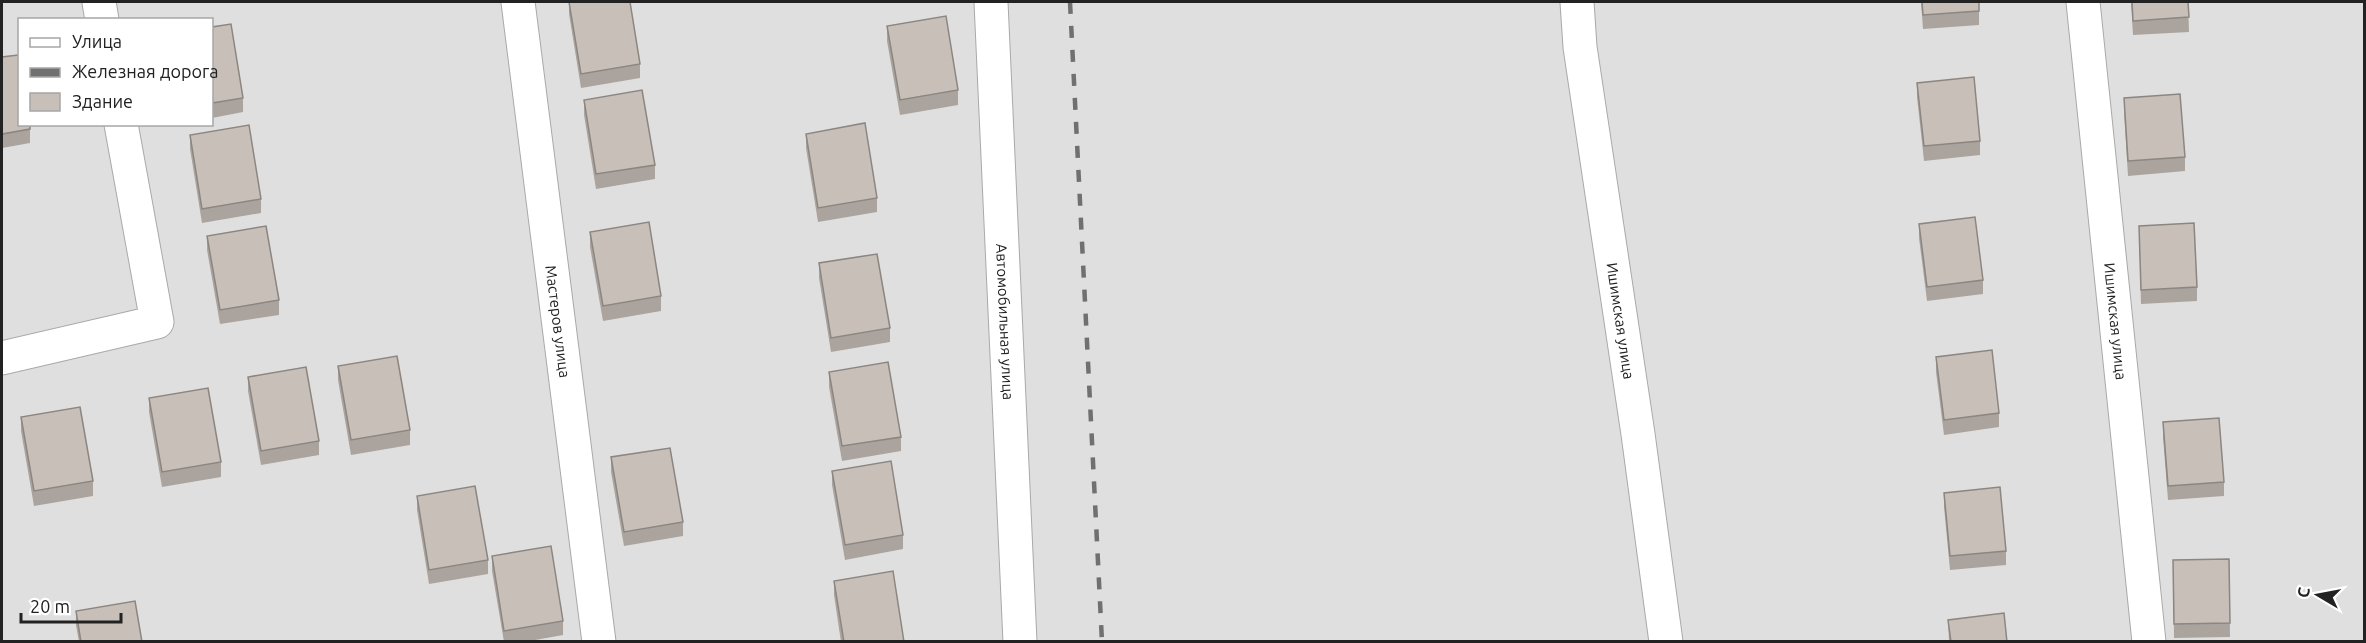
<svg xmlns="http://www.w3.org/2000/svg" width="2366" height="643" font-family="Ubuntu,sans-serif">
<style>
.residential{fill:#e0dfdf;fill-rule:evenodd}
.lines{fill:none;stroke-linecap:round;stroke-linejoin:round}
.minor-casing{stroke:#a9a9a9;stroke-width:35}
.minor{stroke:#fff;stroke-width:33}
.rail{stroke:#707070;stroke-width:4.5;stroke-dasharray:12 12;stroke-linecap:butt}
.wall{fill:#aba49e}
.building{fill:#c7bfb8;stroke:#8b8681;stroke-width:1.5}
.labels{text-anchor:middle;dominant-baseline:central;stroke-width:4.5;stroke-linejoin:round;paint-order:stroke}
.street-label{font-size:15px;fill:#222;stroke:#fff}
</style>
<rect width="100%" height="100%" fill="#f2efe9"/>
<path class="residential" d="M2,2H2364V641H2ZM20,20H212V124H20Z"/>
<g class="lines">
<defs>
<g id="minor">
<path d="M99,2L102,20"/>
<path id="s1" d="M518,2L599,642"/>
<path id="s2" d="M991,2L1020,642"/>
<path id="s3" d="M1577,2L1580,47L1638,434L1666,642"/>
<path id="s4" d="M2083,2L2149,642"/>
<path d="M2,358L157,322L121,124"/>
</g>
</defs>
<use href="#minor" class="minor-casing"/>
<use href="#minor" class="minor"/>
<path class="rail" d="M1070,2L1102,642"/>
</g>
<g class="wall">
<path d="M569,2L640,64V78L581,88L569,14Z"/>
<path d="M1921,2H1979V25L1923,29Z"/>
<path d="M2131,2H2188L2189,32L2133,35Z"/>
<path d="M887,26L958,90V105L900,115L887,41Z"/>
<path d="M212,27L243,98V112L212,118Z"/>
<path d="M2,57L30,129V143L2,148Z"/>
<path d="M1917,83L1980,141V155L1924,161L1917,97Z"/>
<path d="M2124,98L2185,157V171L2128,176L2124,112Z"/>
<path d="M584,100L655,165V179L596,189L584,115Z"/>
<path d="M806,134L877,198V212L818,222L806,148Z"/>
<path d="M190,135L261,199V213L202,223L190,149Z"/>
<path d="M1919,224L1983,280V294L1927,301L1919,238Z"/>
<path d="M2139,226L2197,287V301L2141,304Z"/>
<path d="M590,232L661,296V311L603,321L590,247Z"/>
<path d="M207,236L279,300V315L220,324L207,250Z"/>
<path d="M819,263L890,328V342L831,352L819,278Z"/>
<path d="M1936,357L1999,413V427L1944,435L1936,372Z"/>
<path d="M338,366L410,430V445L351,455L338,380Z"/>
<path d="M829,372L901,437V451L842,461L829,387Z"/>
<path d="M248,377L319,441V455L261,465L248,391Z"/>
<path d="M149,398L221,462V477L162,487L149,412Z"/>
<path d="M21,417L93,481V496L34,506L21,431Z"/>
<path d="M2163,422L2224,482V496L2168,500L2163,437Z"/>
<path d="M611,457L683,522V536L624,546L611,472Z"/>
<path d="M832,471L903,535V549L845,560L832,485Z"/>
<path d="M1944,493L2006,551V565L1950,570L1944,507Z"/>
<path d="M417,496L488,560V574L429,584L417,510Z"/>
<path d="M492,556L563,621V635L524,642H504L492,571Z"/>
<path d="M2229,559L2230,637L2174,638L2173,560Z"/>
<path d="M834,581L904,642H841L834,595Z"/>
<path d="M76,611L142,642H79L76,625Z"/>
<path d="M1948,620L2007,642H1949Z"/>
</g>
<g class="building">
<path d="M569,2H630L640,64L581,74Z"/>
<path d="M1922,2H1979V11L1923,15Z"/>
<path d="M2132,2H2188L2189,17L2133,21Z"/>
<path d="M946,16L958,90L900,100L887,26Z"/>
<path d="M231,24L243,98L212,103V27Z"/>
<path d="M18,55L20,64V124H30V129L2,134V57Z"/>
<path d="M1974,77L1980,141L1924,146L1917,83Z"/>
<path d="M642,90L655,165L596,174L584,100Z"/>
<path d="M2180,94L2185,157L2128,161L2124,98Z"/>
<path d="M865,123L877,198L818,208L806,134Z"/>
<path d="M249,125L261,199L202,209L190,135Z"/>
<path d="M1975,217L1983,280L1927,287L1919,224Z"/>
<path d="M649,222L661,296L603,306L590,232Z"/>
<path d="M2194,223L2197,287L2141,290L2139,226Z"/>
<path d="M266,226L279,300L220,310L207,236Z"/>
<path d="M877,254L890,328L831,338L819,263Z"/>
<path d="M1992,350L1999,413L1944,420L1936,357Z"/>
<path d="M397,356L410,430L351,440L338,366Z"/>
<path d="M888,362L901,437L842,446L829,372Z"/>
<path d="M306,367L319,441L261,451L248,377Z"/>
<path d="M208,388L221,462L162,472L149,398Z"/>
<path d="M80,407L93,481L34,491L21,417Z"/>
<path d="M2219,418L2224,482L2168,486L2163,422Z"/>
<path d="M670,448L683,522L624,532L611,457Z"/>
<path d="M891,461L903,535L845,545L832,471Z"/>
<path d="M475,486L488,560L429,570L417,496Z"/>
<path d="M2000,487L2006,551L1950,556L1944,493Z"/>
<path d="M551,546L563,621L504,631L492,556Z"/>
<path d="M2229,559L2230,623L2174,624L2173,560Z"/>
<path d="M893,571L904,642H844L834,581Z"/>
<path d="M135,601L142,642H81L76,611Z"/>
<path d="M2004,613L2007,642H1951L1948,620Z"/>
</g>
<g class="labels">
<g class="street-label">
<text stroke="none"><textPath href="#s3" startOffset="322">Ишимская улица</textPath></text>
<text stroke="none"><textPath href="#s1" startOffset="322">Мастеров улица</textPath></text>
<text stroke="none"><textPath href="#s2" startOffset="320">Автомобильная улица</textPath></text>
<text stroke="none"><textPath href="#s4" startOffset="321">Ишимская улица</textPath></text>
</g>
</g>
<rect width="2366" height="643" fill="none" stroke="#222222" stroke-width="6"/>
<rect x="18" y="18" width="195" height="108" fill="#ffffff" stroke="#a7a7a7" stroke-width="1.5"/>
<rect x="30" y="38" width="30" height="9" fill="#ffffff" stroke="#a7a7a7" stroke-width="1.5"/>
<text x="72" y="48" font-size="18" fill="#222222">Улица</text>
<rect x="30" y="68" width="30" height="9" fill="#707070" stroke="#a7a7a7" stroke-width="1.5"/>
<text x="72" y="78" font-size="18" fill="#222222">Железная дорога</text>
<rect x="30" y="93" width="30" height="18" fill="#c7bfb8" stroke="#a7a7a7" stroke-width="1.5"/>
<text x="72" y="108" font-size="18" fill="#222222">Здание</text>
<g transform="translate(2318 595) rotate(280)" stroke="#ffffff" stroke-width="4.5" paint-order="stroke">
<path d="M0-4.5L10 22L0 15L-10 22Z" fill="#222222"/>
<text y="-9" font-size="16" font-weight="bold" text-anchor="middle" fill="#222222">С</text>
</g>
<path d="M21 613v9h100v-9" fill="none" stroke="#222222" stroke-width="3"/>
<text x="30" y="613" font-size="18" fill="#222222" stroke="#ffffff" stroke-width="4.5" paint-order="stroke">20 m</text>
</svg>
